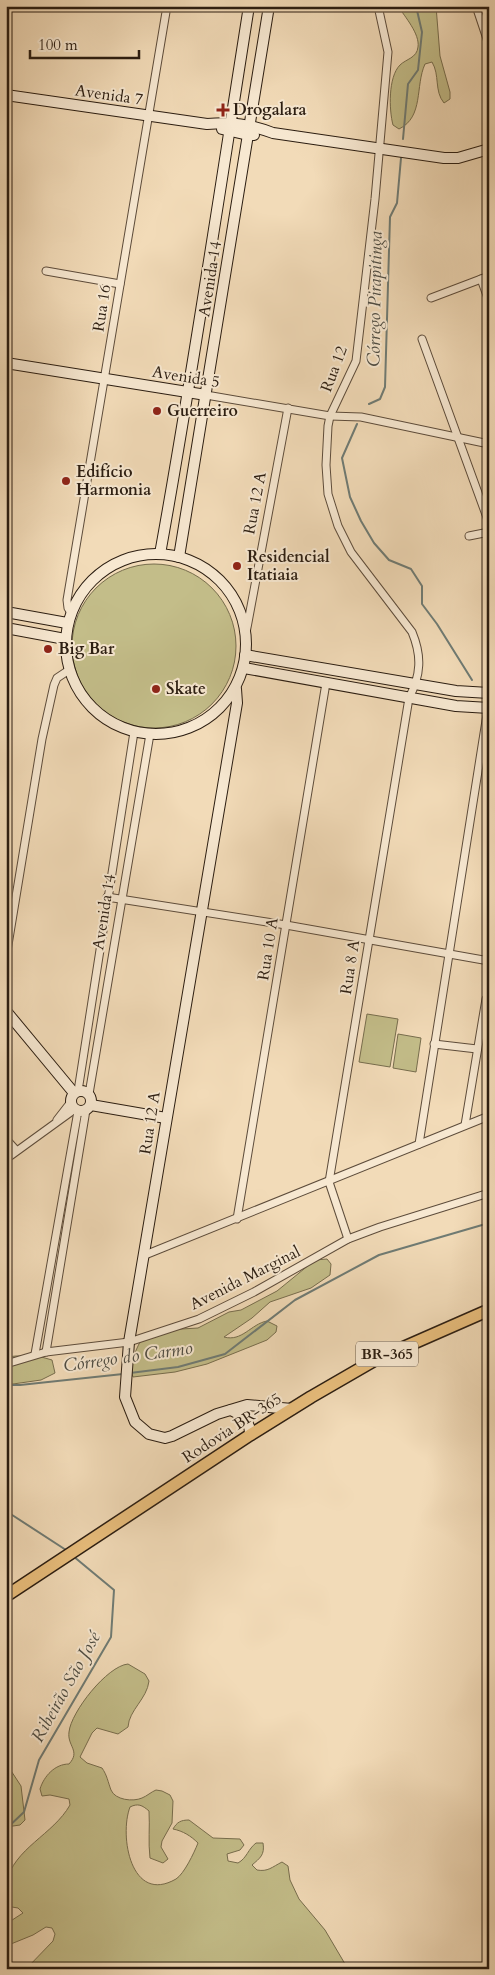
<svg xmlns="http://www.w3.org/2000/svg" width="495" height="1975" font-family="Cardo,serif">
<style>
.green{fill:#c3bd89;stroke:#776d4d}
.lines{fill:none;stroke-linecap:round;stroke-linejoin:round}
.stream{stroke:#6f7b74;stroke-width:2}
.street-casing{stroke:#5d4c3b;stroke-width:9}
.secondary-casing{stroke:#2b1d11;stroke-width:12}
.primary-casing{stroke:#2b1d11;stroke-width:14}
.street{stroke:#f7e8d1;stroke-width:7}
.secondary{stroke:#f7e8d1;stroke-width:10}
.primary{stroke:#e9be7c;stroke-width:11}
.poi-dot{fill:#8f2418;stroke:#f7e8d1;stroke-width:2}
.labels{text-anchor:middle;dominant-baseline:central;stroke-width:4;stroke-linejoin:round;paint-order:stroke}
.shield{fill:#f7e8d1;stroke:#685a4b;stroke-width:1}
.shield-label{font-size:15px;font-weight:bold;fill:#2b1d11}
.street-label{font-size:16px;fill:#2b1d11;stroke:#f7e8d1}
.poi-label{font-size:16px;font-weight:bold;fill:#2b1d11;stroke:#f7e8d1;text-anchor:start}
.water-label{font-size:18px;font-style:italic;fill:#4d4c43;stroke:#f7e8d1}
</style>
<rect width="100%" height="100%" fill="#f2dbb8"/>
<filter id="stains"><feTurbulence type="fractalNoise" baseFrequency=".004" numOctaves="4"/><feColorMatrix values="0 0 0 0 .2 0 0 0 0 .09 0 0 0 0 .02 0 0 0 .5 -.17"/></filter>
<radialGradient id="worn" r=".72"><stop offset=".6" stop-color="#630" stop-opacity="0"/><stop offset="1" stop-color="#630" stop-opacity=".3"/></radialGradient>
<g class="green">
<path d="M398,6H436L440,56L450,92V99L444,103C434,91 440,75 432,62L425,64C415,86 424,117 399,129L393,125C389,110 388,77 400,65C406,59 417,58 418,47C420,34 405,17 398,6Z"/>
<circle cx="154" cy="646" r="82"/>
<path d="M367,1014L398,1019L390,1067L359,1062Z"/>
<path d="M398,1034L421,1038L416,1072L393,1068Z"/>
<path d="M327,1259L331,1264L330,1275L311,1288L270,1302L252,1318L224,1337C242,1342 251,1324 267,1321L277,1326L276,1332L267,1340L207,1364L175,1372L133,1377C128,1366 135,1352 140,1342L165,1330L198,1328L229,1312L241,1310L277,1291L315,1260Z"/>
<path d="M16,1356H38L52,1360L55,1373L41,1380L6,1385V1357Z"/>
<path d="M128,1664L145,1674L149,1681C147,1699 129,1710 128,1727L118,1734L97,1728L92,1733L80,1757L87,1763L102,1768C107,1775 108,1782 111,1790C115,1800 133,1802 142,1798C147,1796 151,1792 156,1790L162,1791L170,1795L173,1801L172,1823L162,1841L161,1847L168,1859L163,1863L150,1858C148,1842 150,1827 149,1811C142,1805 138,1803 130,1807C119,1836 131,1905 176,1879C184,1874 194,1853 198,1843C191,1836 183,1831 173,1829C177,1822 181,1820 189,1820L213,1838L240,1839L244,1845L240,1850L227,1854L228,1861L238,1863C247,1858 248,1849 256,1843H263C265,1855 260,1858 252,1865L257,1870C268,1872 272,1867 282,1862L288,1866L290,1880L299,1899L325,1930L348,1969H26L53,1941L55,1934L52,1928L46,1927L33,1935L6,1946V1924L23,1913L18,1908L6,1906C6,1899 5,1890 6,1883C14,1848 53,1835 70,1805L69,1799L50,1795L42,1796L40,1789C44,1776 55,1764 69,1764C81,1751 67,1746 69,1732C71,1712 107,1666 128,1664Z"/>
<path d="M6,1763L21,1786L25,1820L20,1825L6,1827Z"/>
</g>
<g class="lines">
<g class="stream">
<path d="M403,139L408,84L418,70L422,32L416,6"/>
<path d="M369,404L380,399L385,387L390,217L397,203L401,158"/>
<path d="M357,424L342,458L350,497L361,521L374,543L389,560L411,569L422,586V604L437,624L472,680"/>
<path d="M130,1373L178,1367L225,1354L295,1300L379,1255L489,1223"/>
<path d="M6,1385H20L123,1374"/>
<path d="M6,1511L66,1550"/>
<path d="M6,1829L24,1812L39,1760L111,1637L114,1590L73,1556"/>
</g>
<defs>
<g id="street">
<path d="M476,6L489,45"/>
<path d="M46,271L120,284"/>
<path d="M481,279L489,301"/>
<path d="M431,298L489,276"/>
<path d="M422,339L489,523"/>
<path d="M206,395L330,416L361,417L489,444"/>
<path d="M469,536L489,532"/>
<path d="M71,613L68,608L67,600L167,6"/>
<path d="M246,633L288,408"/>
<path d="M107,897L286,925L489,961"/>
<path d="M6,957L42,739L54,685L57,678L69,670"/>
<path d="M434,1044L477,1049"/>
<path d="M78,1091L134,732"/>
<path d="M89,1094L150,734"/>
<path d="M57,1120L71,1102"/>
<path d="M465,1125L486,999"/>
<path d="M6,1139L16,1150"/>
<path d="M419,1144L488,708"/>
<path d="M6,1159L75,1109"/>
<path d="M237,1219L326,683"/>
<path d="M348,1239L329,1182L409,698C421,675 422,656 412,632L351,552L338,526L328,494L326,465L328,426L330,416L356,361L375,199L388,52L378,6"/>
<path d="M145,1255L489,1116"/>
<path d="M46,1352L86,1110"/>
<path d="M35,1354L78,1111"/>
<path d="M6,1364L46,1352L129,1342L199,1319L254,1292L348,1239L380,1227L489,1193"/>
</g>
<g id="secondary">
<path d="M6,7V6"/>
<path d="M6,95L207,124C233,122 249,124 273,133L444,158H458L489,149"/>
<path d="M222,129L248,135H254"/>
<path d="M6,363L206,395"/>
<path d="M160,554C193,372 220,189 249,6"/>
<circle cx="156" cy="644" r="90"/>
<path d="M179,557L269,6"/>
<path d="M6,612L67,623"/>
<path d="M6,628L65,639"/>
<path d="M245,655L456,691L489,693"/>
<path d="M244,668L456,706L489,708"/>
<path d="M236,689L237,703L129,1342L125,1397L135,1422L149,1434L165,1438L172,1436L217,1414L247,1405L292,1409"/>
<path d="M6,1011L74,1093"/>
<circle cx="81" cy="1101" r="10"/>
<path d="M91,1105L166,1118"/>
<path d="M231,1410C242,1415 251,1422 250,1435"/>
</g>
<path id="primary" d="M6,1596L250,1435L311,1397L375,1360L489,1310"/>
</defs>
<use href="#street" class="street-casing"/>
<use href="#secondary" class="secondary-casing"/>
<use href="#primary" class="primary-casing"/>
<use href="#street" class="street"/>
<use href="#secondary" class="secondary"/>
<use href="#primary" class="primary"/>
</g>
<g class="poi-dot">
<path d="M220.5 102.5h5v5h5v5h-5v5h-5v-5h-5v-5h5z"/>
<circle cx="157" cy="411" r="5"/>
<circle cx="66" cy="481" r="5"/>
<circle cx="237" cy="566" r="5"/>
<circle cx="48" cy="649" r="5"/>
<circle cx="156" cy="689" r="5"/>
</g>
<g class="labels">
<rect class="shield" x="356" y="1341.5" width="62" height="25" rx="4"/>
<g class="shield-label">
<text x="387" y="1354">BR-365</text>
</g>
<g class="street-label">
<text transform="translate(109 95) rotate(8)">Avenida 7</text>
<text transform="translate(210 279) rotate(-81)">Avenida 14</text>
<text transform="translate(102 308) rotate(-81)">Rua 16</text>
<text transform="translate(334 369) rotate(-69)">Rua 12</text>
<text transform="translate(186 377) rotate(9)">Avenida 5</text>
<text transform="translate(255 503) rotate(-79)">Rua 12 A</text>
<text transform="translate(104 912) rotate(-81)">Avenida 14</text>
<text transform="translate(268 949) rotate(-81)">Rua 10 A</text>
<text transform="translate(350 967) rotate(-81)">Rua 8 A</text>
<text transform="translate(150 1123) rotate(-81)">Rua 12 A</text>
<text transform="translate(245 1278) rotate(-27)">Avenida Marginal</text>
<text transform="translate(232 1428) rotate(-33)">Rodovia BR-365</text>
</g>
<g class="poi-label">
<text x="233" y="110">Drogalara</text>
<text x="167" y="411">Guerreiro</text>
<text x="76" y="472">Edifício<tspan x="76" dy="18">Harmonia</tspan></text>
<text x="247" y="557">Residencial<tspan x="247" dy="18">Itatiaia</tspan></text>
<text x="58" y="649">Big Bar</text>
<text x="166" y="689">Skate</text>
</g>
<g class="water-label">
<text transform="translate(375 299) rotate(-89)">Córrego Pirapitinga</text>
<text transform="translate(128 1357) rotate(-8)">Córrego do Carmo</text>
<text transform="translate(66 1687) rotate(-61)">Ribeirão São José</text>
</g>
</g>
<rect width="495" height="1975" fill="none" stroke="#f2dbb8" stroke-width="25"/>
<rect x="8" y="8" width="480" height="1960" fill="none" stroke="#2b1d11" stroke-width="2.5"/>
<rect x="12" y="12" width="470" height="1950" fill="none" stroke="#2b1d11"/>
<path d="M30 50v8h109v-8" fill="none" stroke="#2b1d11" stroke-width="2.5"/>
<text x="38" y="50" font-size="15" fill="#2b1d11" stroke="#f7e8d1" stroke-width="4" paint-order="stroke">100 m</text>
<rect width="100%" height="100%" filter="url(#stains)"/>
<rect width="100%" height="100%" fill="url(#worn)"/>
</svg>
